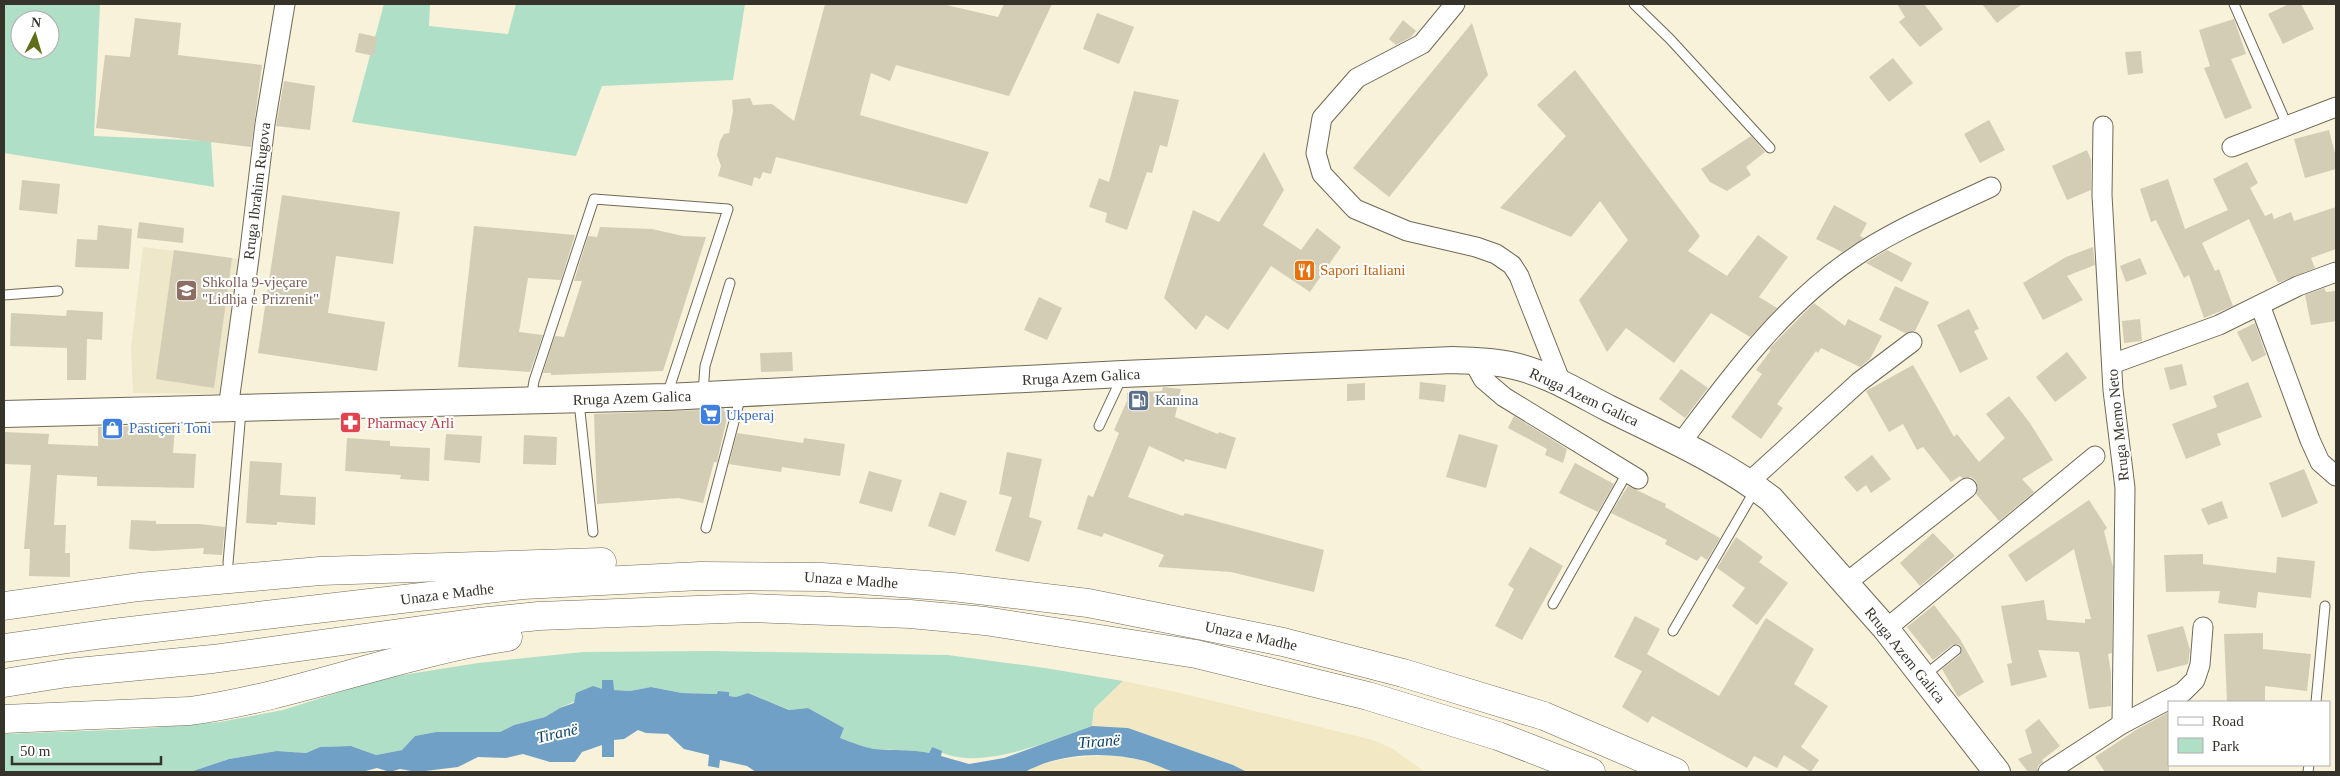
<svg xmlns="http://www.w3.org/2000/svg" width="2340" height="776" font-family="Georgia,serif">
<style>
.built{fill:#efe7c9}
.green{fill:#b0dfc8;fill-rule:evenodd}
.sand{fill:#f2e8c3}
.water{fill:#71a0c6}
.building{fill:#d3cdb6}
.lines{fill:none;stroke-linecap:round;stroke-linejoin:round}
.lane-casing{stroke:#6f6955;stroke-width:11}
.street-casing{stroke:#6f6955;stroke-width:21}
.secondary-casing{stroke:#6f6955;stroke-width:28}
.highway-casing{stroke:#6f6955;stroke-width:29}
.lane{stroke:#fff;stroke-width:9}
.street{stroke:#fff;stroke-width:19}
.secondary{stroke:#fff;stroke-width:26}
.highway{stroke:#fff;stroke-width:28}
.labels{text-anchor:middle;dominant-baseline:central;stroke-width:4;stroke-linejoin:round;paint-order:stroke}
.street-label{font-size:15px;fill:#36332a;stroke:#fff}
.food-label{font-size:15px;fill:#c56008;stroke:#fff;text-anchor:start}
.education-label{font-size:15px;fill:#785e54;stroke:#fff;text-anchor:start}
.service-label{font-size:15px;fill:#4e5e75;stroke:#fff;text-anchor:start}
.shop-label{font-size:15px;fill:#366cbe;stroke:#fff;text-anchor:start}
.health-label{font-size:15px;fill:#be3a42;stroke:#fff;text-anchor:start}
.water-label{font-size:16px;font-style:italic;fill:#054065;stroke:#fff}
</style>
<rect width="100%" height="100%" fill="#f8f2da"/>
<path class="built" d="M143,247L239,259L219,394L133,393L131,348Z"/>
<g class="green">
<path d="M4,4H100L94,136L211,141L214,187L4,153ZM20,20H50V50H20Z"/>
<path d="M384,4H430L429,26L508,34L516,4H745L733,80L602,86L576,156L352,122Z"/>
<path d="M711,651L948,655L1045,668L1123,681L1094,709L1092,726C1050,741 971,776 932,747L929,753C911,749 893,751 874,749C862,747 851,742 840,738L844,728L808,708L790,710L748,693L736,697L729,696V692L718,691V694L682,693L651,687L630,691L613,690V680H602V689L560,708L545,717L514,725L500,732H436L415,736L402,750L376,755L351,746L320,747L306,753L277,751L229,759L190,772H4V734L138,729L220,722L283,710L384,678L478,663L583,652Z"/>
</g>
<g class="sand">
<path d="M1123,681L1185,694L1373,740L1393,749L1425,772H1247L1233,765L1128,728L1092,726L1094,709Z"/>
<path d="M1114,755L1145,761L1175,772H1025C1052,757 1083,757 1114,755Z"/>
</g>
<path class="water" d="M602,680H613L614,690L630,691L651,687L682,693L717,694L718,691L729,692V696L736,697L748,693L789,710L808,708L844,728L840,738C851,742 863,747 874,749C893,751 911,749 929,753L932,747L942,751L941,756L969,764L1004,758L1092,726L1128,728L1233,765L1247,772C1229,772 1190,776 1174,772C1164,769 1155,764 1145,761C1107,751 1059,753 1025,772H756L747,766L720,760L719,768L708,766L709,755L684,749L668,734L646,733L638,730L624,739L614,740V757H602V745L582,752L575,762H550L523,754L506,758L478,757L458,767L417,772L400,769L390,772L377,768L362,772H190L229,759L277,751L306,753L320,747L351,746L376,755L402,750L415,736L436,732H500L514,725L545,717L560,708L574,703L576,693L593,686L602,689Z"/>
<g class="building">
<path d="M825,4H942L998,17L1004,4H1052L1009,96L896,65L890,81L871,73L860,115L989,152L967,204L776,157L771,174L763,172L760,179L754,177L752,186L718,176L721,166L717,155L720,141L724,134L729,133L733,111L732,100L750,98L753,105L772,104L794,121Z"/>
<path d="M1897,4H1924L1943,29L1920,47L1899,22L1905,17Z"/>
<path d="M1982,4H2022L1997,23Z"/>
<path d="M2289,4H2301L2314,29L2283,44L2268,14Z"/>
<path d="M1097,13L1134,27L1119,64L1083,49Z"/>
<path d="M135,18L181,23L178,55L262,65L251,147L96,128L105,55L130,57Z"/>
<path d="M2234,19L2246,54L2231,59L2252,108L2225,119L2204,68L2210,66L2199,30Z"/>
<path d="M1403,20L1416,31L1411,37L1396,45L1389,39Z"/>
<path d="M1472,23L1488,75L1389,197L1353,168Z"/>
<path d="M359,33L377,37L374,56L355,52Z"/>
<path d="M2141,51L2143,73L2128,75L2125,52Z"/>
<path d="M1893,58L1913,83L1889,102L1869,77Z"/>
<path d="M1575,70L1700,236L1688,251L1727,276L1758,235L1788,257L1759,297L1777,308L1750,337L1711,313L1674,363L1626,328L1607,352L1579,300L1628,240L1600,201L1571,237L1500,208L1566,136L1537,105Z"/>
<path d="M284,81L315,86L310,130L276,126Z"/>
<path d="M1134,91L1179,100L1167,147L1160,145L1152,173L1147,172L1127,230L1105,222L1107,213L1089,207L1099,178L1109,182Z"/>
<path d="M1989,120L2005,150L1980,163L1964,134Z"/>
<path d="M2329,130L2336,157V169L2305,178L2294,139Z"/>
<path d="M1751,136L1765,152L1746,167L1751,175L1727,191L1710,182L1701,169Z"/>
<path d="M2087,150L2091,160V190L2067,200L2052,166Z"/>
<path d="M1264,152L1284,190L1263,225L1301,250L1317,228L1341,247L1310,292L1271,266L1228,330L1206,315L1196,330L1164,298L1193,210L1219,222Z"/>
<path d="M2247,162L2258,183L2250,188L2265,216L2272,213L2274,219L2291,212L2294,221L2336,207V249L2311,258L2315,268L2278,283L2249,219L2202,243L2215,271L2219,269L2233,306L2204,318L2189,275L2184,278L2156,220L2151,222L2140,189L2168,179L2185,229L2228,210L2213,179Z"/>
<path d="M22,180L60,184L57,214L19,210Z"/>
<path d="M282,195L400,212L393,264L336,256L328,313L385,322L377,371L258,353Z"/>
<path d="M1834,205L1867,223L1860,236L1864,238L1842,252L1816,239Z"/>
<path d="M139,222L184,228L183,243L137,238Z"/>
<path d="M98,225L132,229L129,269L75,267L77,239L97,240Z"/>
<path d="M474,226L575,235L561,280L528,278L519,332L543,335L530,372L458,367Z"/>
<path d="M600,227L652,229L683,236L706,237L663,371L551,375V373H543L555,336L564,337L582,281H574L588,236L597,237Z"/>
<path d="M2093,247L2095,265L2067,276L2083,300L2043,320L2023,283L2066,257Z"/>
<path d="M174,250L232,258L214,388L156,379Z"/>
<path d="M1887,250L1912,263L1902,282L1866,263Z"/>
<path d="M2140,258L2147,274L2126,282L2120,266Z"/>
<path d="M1895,286L1929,302L1915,331L1905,333L1879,320Z"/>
<path d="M2324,288L2326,292L2336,291V321L2311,325L2305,295Z"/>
<path d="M1039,297L1062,308L1047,340L1024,330Z"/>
<path d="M1814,303L1845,326L1848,319L1882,336L1870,359L1860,367L1821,348L1818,353L1816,351L1777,404L1783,408L1761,439L1731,417L1762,374L1756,370L1771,350L1769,349Z"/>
<path d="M1969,309L1979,329L1974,331L1988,359L1960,373L1937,325Z"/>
<path d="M67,310L103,312L102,340L87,339L86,380H67V348L10,346L11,313L66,316Z"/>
<path d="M2140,319L2142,341L2124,343L2122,321Z"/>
<path d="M2255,323L2266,355L2252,362L2237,332Z"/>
<path d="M792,352L793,371L761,372L760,353Z"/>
<path d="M2067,352L2087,378L2055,402L2036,377Z"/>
<path d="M2182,364L2187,385L2170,390L2164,368Z"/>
<path d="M1913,365L1954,437L1957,434L1979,462L2005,438L1986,414L2009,396L2030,423L2053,460L2022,479L2034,492L1999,521L1976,494L1978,487L1976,481L1971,477L1962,478L1960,476L1951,482L1923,447L1917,450L1903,424L1889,432L1866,391Z"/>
<path d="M1681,369L1708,388L1685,418L1659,399Z"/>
<path d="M1420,382L1446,385L1444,402L1419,399Z"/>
<path d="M2248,382L2262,417L2217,434L2221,445L2186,459L2172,424L2217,407L2213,396Z"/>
<path d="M1365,383V400L1347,401V384Z"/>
<path d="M1163,387L1181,389L1175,417L1218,434L1219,432L1236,438L1226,469L1185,459L1184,462L1149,446L1128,497L1183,516L1185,513L1324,550L1314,592L1231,572L1158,567L1164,555L1104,533L1102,537L1077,529L1088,495L1093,497L1119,433L1114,430L1127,401V393L1162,391Z"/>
<path d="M729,409L717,462H714L703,503L678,498L597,504L594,414Z"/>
<path d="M1514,416L1567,449L1563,463L1545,455L1547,449L1508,428Z"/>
<path d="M175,425L173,453L196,454L194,488L97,486V477L57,475L54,525H66L65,553H70V577L29,576L30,549H24L31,465L4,464V432L49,434L48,444L98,446V427Z"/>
<path d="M737,433L803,443L804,438L845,444L840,476L782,467L781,472L729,464Z"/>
<path d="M446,434L482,436L480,463L444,460Z"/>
<path d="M1459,434L1498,445L1486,488L1446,477Z"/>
<path d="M524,435L557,437L556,465L523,464Z"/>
<path d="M347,438L390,441V446L430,448L429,481L400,479L401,475L345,471Z"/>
<path d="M1007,452L1042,459L1029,517L1042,521L1029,562L995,551L1012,497L999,494Z"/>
<path d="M1872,455L1891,479L1871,493L1866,485L1857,492L1844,477Z"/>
<path d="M250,461L282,463L280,495L316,497L315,525L277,522V525L246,523Z"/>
<path d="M1575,463L1614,484L1598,512L1559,493Z"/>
<path d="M2304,469L2318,503L2282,518L2269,483Z"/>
<path d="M869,471L902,480L892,512L859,503Z"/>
<path d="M1628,486L1666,504L1665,507L1720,538L1707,560L1701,556L1697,561L1665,544L1667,540L1611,513Z"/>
<path d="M940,492L967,501L955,536L928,526Z"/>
<path d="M2089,500L2107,528L2104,531L2113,567L2112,653L2108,654L2111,673V706L2089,709L2079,652L2038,650L2047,677L2011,686L2007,664L2012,663L2001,606L2044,600L2047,620L2085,623V619H2091L2074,549L2026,582L2008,555Z"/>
<path d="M2222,501L2228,518L2208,525L2201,509Z"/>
<path d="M131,520L156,521V524H200L225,527L222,555L203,554L204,548L154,551L129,549Z"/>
<path d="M1933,533L1955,556L1920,586L1900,563Z"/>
<path d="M1736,537L1763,557L1759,562L1788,583L1757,625L1732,606L1745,588L1717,568Z"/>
<path d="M1530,547L1563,566L1522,640L1495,626L1514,589L1508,585Z"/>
<path d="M2203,554V564L2276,573L2277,557L2315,561L2311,598L2258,592L2256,608L2218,603L2220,591L2166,592L2164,555Z"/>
<path d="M1934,605L1960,639L1984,682L1958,697L1942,669L1960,655L1961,646L1958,644L1952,645L1933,660L1907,627Z"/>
<path d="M1635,616L1660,629L1647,654L1719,696L1766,618L1814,649L1794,684L1828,706L1801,747L1819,760L1811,772L1784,755L1777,768L1754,756L1747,768L1652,716L1648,723L1622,707L1642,671L1614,657Z"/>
<path d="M2183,626L2190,650L2188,664L2157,672L2147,635Z"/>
<path d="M2263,633V649L2311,654L2307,691L2265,686V702H2227L2224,634Z"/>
<path d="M2169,712V772H2105L2095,757L2136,730Z"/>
<path d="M2039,719L2060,746L2042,760L2043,762L2038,766L2037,772H2028L2018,759L2032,753L2025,730Z"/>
</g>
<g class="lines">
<defs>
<g id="lane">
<path d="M1634,4L1670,39L1770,148"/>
<path d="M2234,4L2287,125"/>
<path d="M4,295L58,291"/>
<path d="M703,393L705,366L730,283"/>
<path d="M531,399L534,381L594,199L728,209L667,395"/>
<path d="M579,402L593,532"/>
<path d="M1099,426L1122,377"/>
<path d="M706,528L741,395"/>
<path d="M228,563L241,411"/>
<path d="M1553,604L1627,473"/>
<path d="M1673,631L1755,490"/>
<path d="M1925,675L1956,650"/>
<path d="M2316,702L2325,606"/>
<path d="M2308,772L2309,765"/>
</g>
<g id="street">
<path d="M1455,4L1422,44L1357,78L1322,118L1316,153L1322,174L1355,209L1407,231L1476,247L1496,254L1512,265L1519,276L1562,385"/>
<path d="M2103,126L2102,195L2113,390L2125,488L2122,724"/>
<path d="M2232,147L2336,107"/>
<path d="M2260,305L2310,440L2320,462L2336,476"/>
<path d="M1473,361L1483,379L1504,397L1638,479"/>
<path d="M2112,364L2219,325L2298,286L2336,272"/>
<path d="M228,409L249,258L265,124L285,4"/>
<path d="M1680,444C1731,376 1782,306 1853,258C1895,229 1945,209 1991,187"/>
<path d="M1749,482L1859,382L1912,342"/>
<path d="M1846,583L1967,488"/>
<path d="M1886,629L2095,456"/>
<path d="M2048,772L2122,724L2183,692L2195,680L2200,665L2203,627"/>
</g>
<path id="secondary" d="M4,414L667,397L1123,374L1453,360C1472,361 1492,361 1510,365C1545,372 1577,392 1608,408C1664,436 1722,461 1771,499L1886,629L1997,772"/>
<g id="highway">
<path d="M4,606L139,587L320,571L602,562"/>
<path d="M4,648L104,634L523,585L700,576L822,577L953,587L1088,603L1283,642L1403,673L1544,716L1675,772"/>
<path d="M4,683L67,673L213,659L479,622L539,616L750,608L910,614L985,621L1196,654L1368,696L1498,736L1591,772"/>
<path d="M4,719L190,711C298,696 400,653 508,637"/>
</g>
</defs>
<use href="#lane" class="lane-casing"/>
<use href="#street" class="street-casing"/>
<use href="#secondary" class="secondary-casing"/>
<use href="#highway" class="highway-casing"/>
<use href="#lane" class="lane"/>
<use href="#street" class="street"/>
<use href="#secondary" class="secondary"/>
<use href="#highway" class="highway"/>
</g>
<defs>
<symbol id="restaurant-square" viewBox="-11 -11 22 22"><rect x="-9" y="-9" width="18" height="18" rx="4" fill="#e8710a" stroke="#fff"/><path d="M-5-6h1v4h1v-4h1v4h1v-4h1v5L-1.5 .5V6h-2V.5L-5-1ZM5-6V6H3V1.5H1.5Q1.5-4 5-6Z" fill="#fff"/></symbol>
<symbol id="school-square" viewBox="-11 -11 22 22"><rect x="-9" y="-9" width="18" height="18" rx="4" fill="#8d6e63" stroke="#fff"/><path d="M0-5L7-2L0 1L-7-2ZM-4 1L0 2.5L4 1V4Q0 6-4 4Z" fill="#fff"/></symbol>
<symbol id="fuel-square" viewBox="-11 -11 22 22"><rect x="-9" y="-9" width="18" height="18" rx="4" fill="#5c6f8a" stroke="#fff"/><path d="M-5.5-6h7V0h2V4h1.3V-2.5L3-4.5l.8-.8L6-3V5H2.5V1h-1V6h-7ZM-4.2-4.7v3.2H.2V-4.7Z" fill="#fff"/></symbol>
<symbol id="supermarket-square" viewBox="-11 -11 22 22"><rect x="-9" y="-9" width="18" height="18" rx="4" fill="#3f7fe0" stroke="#fff"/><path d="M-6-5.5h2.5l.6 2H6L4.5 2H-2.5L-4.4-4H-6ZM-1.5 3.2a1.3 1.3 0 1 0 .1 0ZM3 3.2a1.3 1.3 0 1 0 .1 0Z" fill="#fff"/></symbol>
<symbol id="pharmacy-square" viewBox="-11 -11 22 22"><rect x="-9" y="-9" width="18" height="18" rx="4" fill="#e0444e" stroke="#fff"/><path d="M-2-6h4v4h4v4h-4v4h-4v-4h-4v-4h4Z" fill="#fff"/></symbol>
<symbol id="shop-square" viewBox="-11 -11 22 22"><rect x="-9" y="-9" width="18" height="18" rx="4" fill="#3f7fe0" stroke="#fff"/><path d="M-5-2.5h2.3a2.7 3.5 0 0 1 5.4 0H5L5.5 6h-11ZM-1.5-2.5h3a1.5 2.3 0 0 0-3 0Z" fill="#fff"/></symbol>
</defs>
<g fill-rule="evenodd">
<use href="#restaurant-square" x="1292" y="258" width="25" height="25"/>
<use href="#school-square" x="174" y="278" width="25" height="25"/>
<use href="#fuel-square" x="1126" y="388" width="25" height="25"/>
<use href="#supermarket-square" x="698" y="402" width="25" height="25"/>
<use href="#pharmacy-square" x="338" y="410" width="25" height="25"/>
<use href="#shop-square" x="100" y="416" width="25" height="25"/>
</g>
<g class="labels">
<g class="street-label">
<text transform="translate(257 191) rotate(-83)">Rruga Ibrahim Rugova</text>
<text transform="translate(1081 377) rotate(-3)">Rruga Azem Galica</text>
<text transform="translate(1584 397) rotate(25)">Rruga Azem Galica</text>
<text transform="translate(632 398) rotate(-2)">Rruga Azem Galica</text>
<text transform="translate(2118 425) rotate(-96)">Rruga Memo Neto</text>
<text transform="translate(851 580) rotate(4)">Unaza e Madhe</text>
<text transform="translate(447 594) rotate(-7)">Unaza e Madhe</text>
<text transform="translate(1251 636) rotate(12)">Unaza e Madhe</text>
<text transform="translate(1905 655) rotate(51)">Rruga Azem Galica</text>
</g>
<g class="food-label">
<text x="1320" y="270">Sapori Italiani</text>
</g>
<g class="education-label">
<text x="202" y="282">Shkolla 9-vjeçare<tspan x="202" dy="17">"Lidhja e Prizrenit"</tspan></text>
</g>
<g class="service-label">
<text x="1155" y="400">Kanina</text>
</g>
<g class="shop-label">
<text x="726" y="415">Ukperaj</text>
<text x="129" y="428">Pastiçeri Toni</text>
</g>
<g class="health-label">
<text x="367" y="423">Pharmacy Arli</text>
</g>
<g class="water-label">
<text transform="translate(557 733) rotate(-13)">Tiranë</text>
<text transform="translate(1099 741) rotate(-4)">Tiranë</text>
</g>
</g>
<rect width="2340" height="776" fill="none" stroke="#36332a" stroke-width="10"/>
<rect x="2168" y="701" width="162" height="65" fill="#ffffff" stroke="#afadaa"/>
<rect x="2178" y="717" width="25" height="8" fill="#ffffff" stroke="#afadaa"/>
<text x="2212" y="726" font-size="15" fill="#36332a">Road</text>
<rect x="2178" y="738" width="25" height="15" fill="#b0dfc8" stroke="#afadaa"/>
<text x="2212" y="751" font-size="15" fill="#36332a">Park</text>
<g transform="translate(35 35) rotate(5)"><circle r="24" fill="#ffffff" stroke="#afadaa"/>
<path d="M0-4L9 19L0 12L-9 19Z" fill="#616e19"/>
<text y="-8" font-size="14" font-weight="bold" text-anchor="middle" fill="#36332a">N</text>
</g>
<path d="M12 756v8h149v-8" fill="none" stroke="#36332a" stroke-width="2.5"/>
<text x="20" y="756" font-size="15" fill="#36332a" stroke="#ffffff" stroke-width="4" paint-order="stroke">50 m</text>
</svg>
